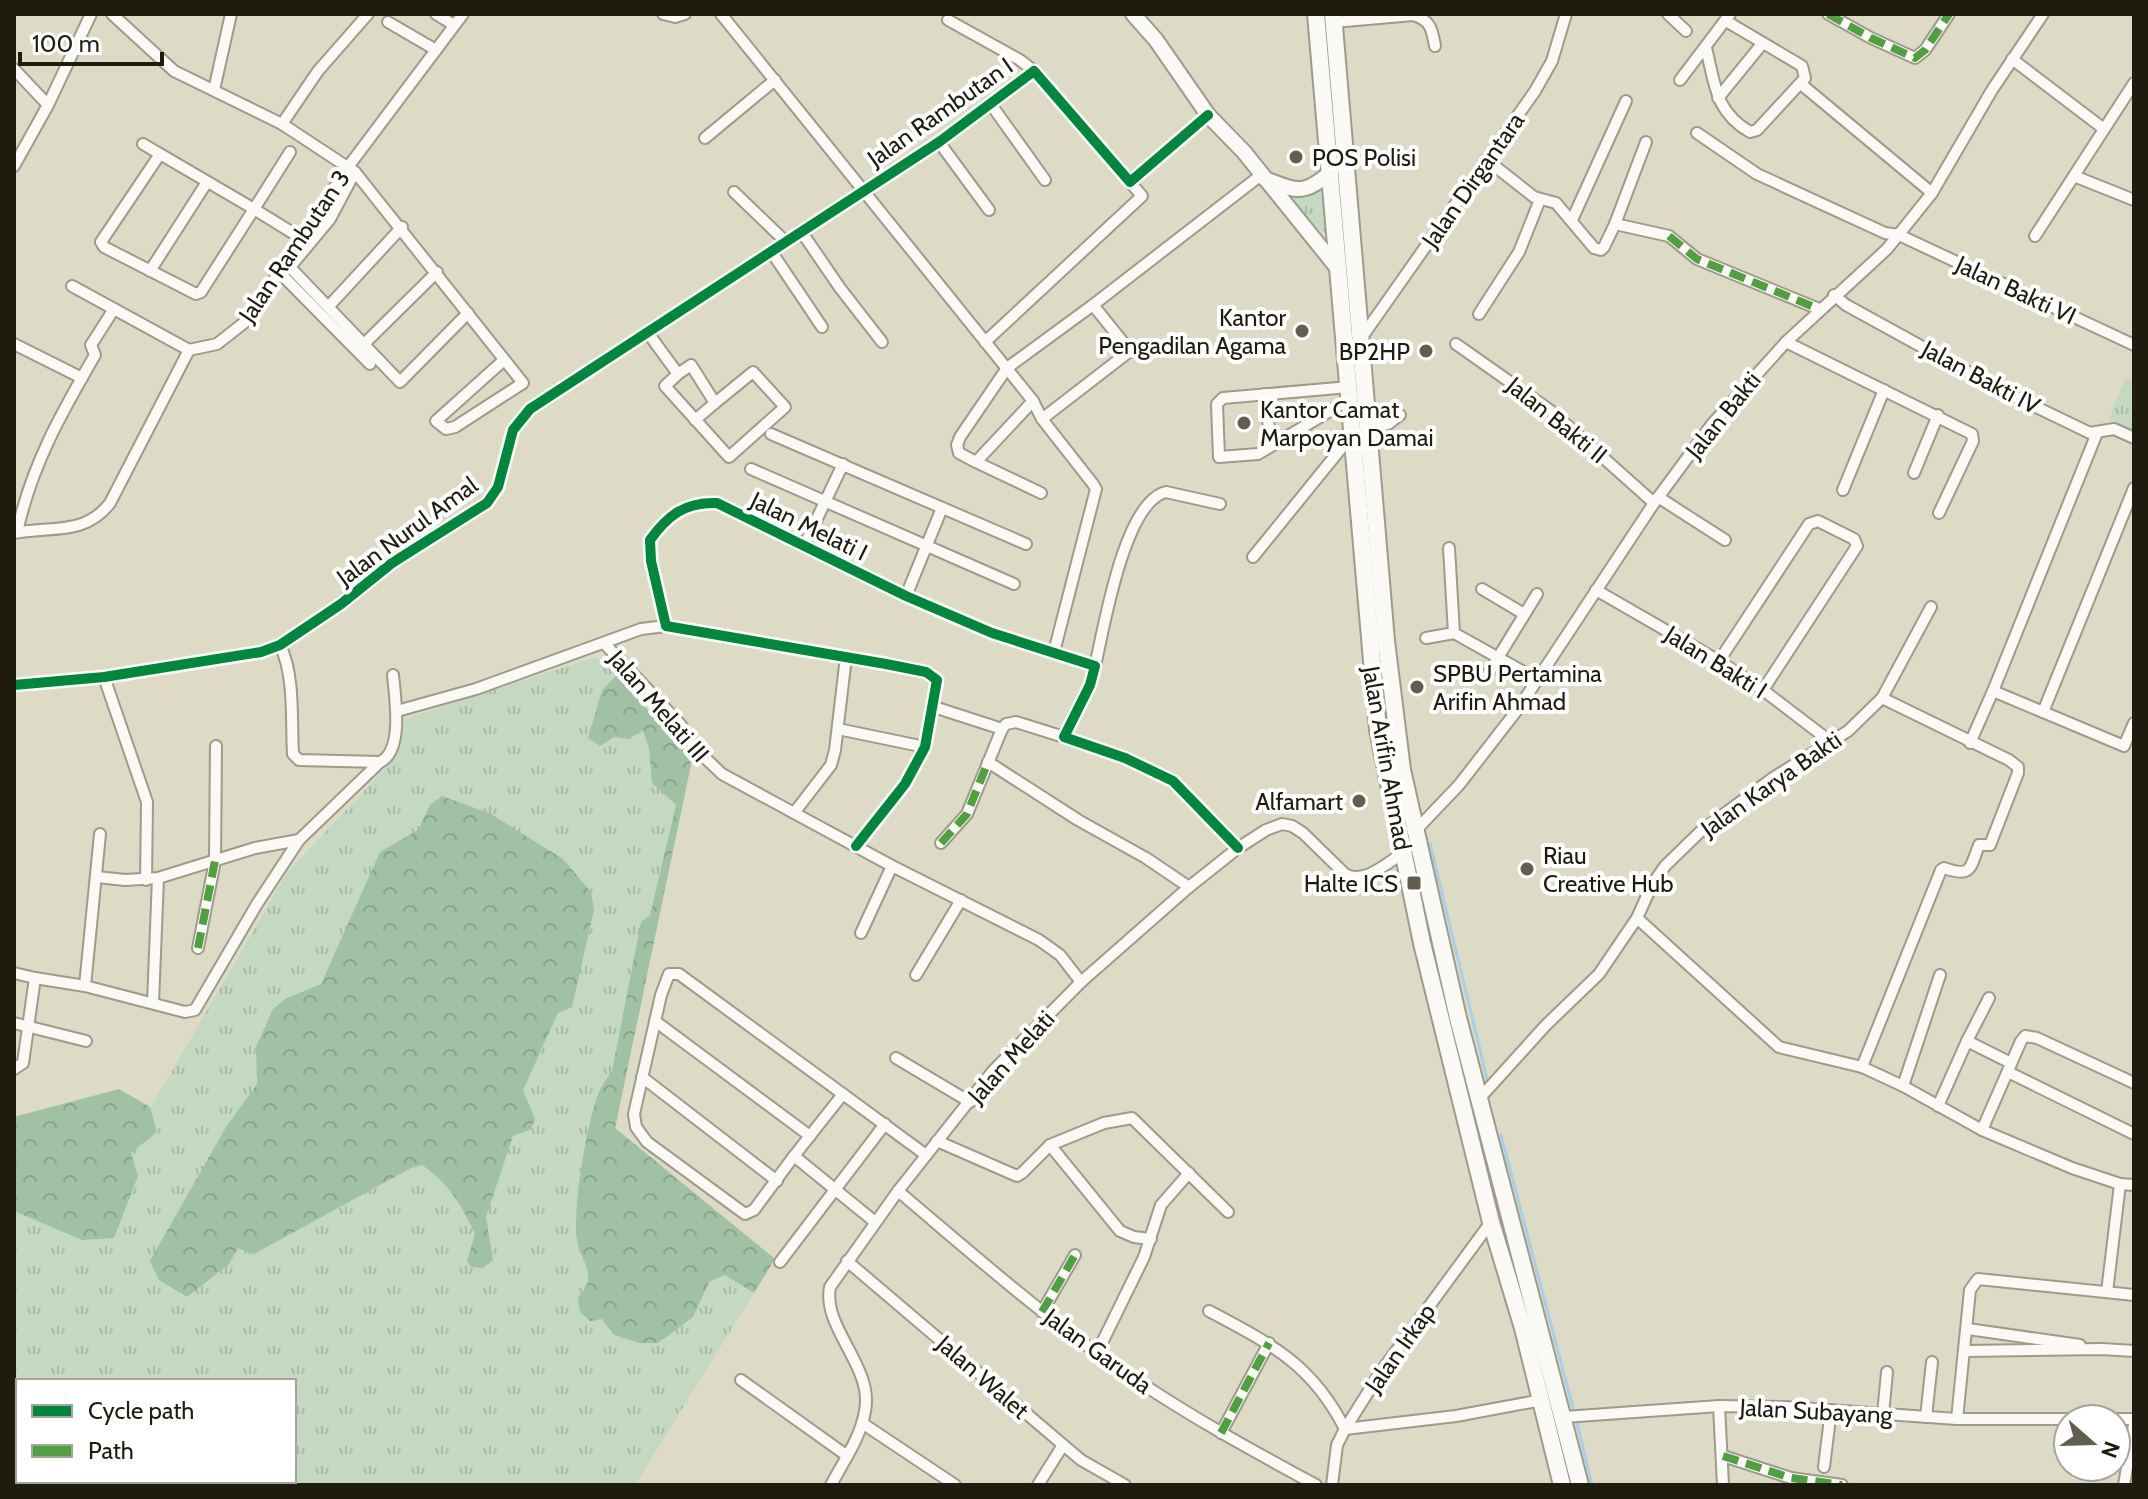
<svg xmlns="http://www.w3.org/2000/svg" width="2148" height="1499" font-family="Cabin,sans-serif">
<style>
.grass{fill:url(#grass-tufts);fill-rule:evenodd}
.forest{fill:url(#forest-crowns)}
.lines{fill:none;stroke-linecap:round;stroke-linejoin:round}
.stream{stroke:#aacee8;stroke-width:3}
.street-casing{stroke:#9e9b8c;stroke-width:14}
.secondary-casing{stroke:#9e9b8c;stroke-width:18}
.primary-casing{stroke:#9e9b8c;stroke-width:20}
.street{stroke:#faf9f6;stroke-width:10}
.secondary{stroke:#faf9f6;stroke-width:14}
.primary{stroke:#faf9f6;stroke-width:16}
.quiet{stroke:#4fa13f;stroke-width:8;stroke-dasharray:16 8;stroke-linecap:butt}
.cycleway-casing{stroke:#fff;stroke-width:15}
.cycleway{stroke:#00873e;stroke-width:10}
.poi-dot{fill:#615e4f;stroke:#fff;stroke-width:3}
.labels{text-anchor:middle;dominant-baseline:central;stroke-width:8;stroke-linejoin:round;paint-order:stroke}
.street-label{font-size:24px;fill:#1e1c0f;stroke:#fff}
.poi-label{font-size:24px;fill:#1e1c0f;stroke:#fff;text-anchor:start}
</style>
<defs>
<pattern id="grass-tufts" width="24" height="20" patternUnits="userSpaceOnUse" patternTransform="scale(2)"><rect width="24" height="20" fill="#c5d9c2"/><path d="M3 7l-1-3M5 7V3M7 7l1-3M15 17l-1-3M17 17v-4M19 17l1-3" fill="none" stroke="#a9baa6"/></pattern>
<pattern id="forest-crowns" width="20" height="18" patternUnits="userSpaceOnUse" patternTransform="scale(2)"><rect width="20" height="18" fill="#a0c1a3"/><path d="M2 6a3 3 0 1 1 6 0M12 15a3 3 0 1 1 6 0" fill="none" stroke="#89a58b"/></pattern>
</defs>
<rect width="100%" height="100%" fill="#dddac6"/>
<g class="grass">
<path d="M1324,189L1332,237L1309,223L1288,196Z"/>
<path d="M2126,377L2134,380V431L2109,419Z"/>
<path d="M592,658L604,660L692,760L615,1128L775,1259L635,1485H14V1117L119,1089L151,1107L287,873L392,761L400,748L405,719ZM18,1381H294V1481H18Z"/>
</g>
<g class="forest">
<path d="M617,675L692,760L615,1128L775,1259L754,1293L725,1275L709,1282L693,1317L658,1343H640L614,1335L602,1319L590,1321L580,1312L578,1297C600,1276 580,1261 577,1240C572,1209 587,1121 599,1092C602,1085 608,1077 612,1071L641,922L650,915L676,805L652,783L649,748L643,730L629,739L614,737L600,746L588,738L602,690Z"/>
<path d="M442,796L491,814L563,859L591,892L594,910L572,1007L558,1013L523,1090L535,1119L531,1129L513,1136L486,1217L493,1260L483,1268L471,1267L467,1261L475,1234C462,1205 449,1184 422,1165L411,1168L254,1254L238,1248L229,1264L187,1297L159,1280L150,1261L226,1127L257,1084L256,1047L273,1009L285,999L321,984L380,852L418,830L430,805Z"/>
<path d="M119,1089L150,1107L157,1132L131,1153L138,1176L114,1238L82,1240L14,1211V1117Z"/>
</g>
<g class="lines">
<g class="stream">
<path d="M1430,843L1487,1079"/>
<path d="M1501,1135L1573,1408"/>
<path d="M1577,1423L1592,1485"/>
</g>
<defs>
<g id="street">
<path d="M112,14L174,71L282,124L355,172L523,383L455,427L446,429L436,421L504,360"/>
<path d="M436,14L454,25"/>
<path d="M663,14L675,17L685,14"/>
<path d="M721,14L1033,401L1042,419L1093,484L1096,489L1054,652"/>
<path d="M1668,14L1686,31"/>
<path d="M1828,14L1871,38L1915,58L1925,50L1949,14"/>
<path d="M948,20L1020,60L1034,71"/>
<path d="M388,22L436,50"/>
<path d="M1334,22L1413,15C1431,20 1432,30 1435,46"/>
<path d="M1706,48C1715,84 1715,112 1750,132L1757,130L1805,78L1802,66L1726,21"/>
<path d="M2012,59L2104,129"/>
<path d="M14,69L48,105"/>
<path d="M1680,80L1730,14"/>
<path d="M1801,84L1932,193"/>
<path d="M214,90L231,14"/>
<path d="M1718,98L1762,44"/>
<path d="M990,103L1045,180"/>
<path d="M282,124L318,71L368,14"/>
<path d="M1697,133L1757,174L1885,233L1899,235L2134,345"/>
<path d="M705,138L775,80"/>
<path d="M939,142L989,210"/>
<path d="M143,144L254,209L201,292L196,294L104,247L101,242L160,154"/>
<path d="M290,152L254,209L301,238"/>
<path d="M1487,160L1534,197L1556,203L1594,248L1601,250L1604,247L1615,224L1669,236L1697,259L1819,309"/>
<path d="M14,166L48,105L91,14"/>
<path d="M2074,176L2134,200"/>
<path d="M734,192L786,242"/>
<path d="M1572,220L1626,101"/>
<path d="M1615,224L1646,142"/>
<path d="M801,231L840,288L882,342"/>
<path d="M2035,236L2134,83"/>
<path d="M771,251L822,327"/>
<path d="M285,262L400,382L468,313"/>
<path d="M290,267L330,219L355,172"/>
<path d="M150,271L207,182"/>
<path d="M279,272L370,364"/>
<path d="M72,286L189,350"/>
<path d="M1834,295L1846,305L1997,388L2090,433L2114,429L2134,438"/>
<path d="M329,306L402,227"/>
<path d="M1479,314L1519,252L1539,202L1537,198"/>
<path d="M648,333L678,374L691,365L715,403L753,372L785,407L729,457L665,386L678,374"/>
<path d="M1362,337L1535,91L1552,61L1566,14"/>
<path d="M985,342L1142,196L1130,182"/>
<path d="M1786,342L1972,434L1973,441L1939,513"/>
<path d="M14,344L82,378"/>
<path d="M364,344L437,272"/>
<path d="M1456,344L1551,411L1654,503"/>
<path d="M1349,387L1223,398L1217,404L1219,457L1258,454L1350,399"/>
<path d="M1265,394L1271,446"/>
<path d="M1033,401L976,462L959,453L957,445L960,437L1007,368L1093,305L1261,175"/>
<path d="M1042,419L1130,351L1093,305"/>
<path d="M695,420L715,403"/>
<path d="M1369,429L1388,424L1400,415"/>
<path d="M771,434L1026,544"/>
<path d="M976,462L1041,493"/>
<path d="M751,469L1014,584"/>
<path d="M1914,473L1938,415"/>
<path d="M1843,490L1884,390"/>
<path d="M1658,497L1725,540"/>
<path d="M17,532C32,464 61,414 95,355L91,345L114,309"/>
<path d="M14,533C50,526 85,536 110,503L189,350L217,344L245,322L255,311L285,262L348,167L463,14"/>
<path d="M804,546L843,464"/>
<path d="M1449,548L1454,633L1538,680"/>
<path d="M1253,557L1352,435"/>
<path d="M1482,589L1524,614"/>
<path d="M1596,590L1719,661L1763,690L1831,742"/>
<path d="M906,596L942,508"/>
<path d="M1426,638L1454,633"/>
<path d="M604,643L680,724L698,751L722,774L892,866L1039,940L1060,955L1081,982"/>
<path d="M280,645C295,676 291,719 293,754L299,760L380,762C404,751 395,697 393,675"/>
<path d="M1719,661L1809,524L1818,521L1854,539L1857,546L1763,690"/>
<path d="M1095,666C1104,628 1124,502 1166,492L1220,504"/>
<path d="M1488,674L1537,594"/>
<path d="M104,677L147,802L146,880"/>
<path d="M14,685L104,677L261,652L280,645L341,604L392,563L487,503L498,487L513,430L530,409L939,142L1034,71L1130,182L1208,115"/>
<path d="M1993,691L2097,433"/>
<path d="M934,707L1002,729"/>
<path d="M397,711L476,689L641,629L666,626"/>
<path d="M2043,712L2134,488"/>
<path d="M838,729L925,747"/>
<path d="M1970,743L1993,691L2124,746L2134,723"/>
<path d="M988,762L1078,820L1146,858L1189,887"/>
<path d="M794,813L831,765L835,750L846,657"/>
<path d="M1417,829L1459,785L1518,709L1654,503L1713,423L1786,342L1887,249L1932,193L1992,90L2043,14"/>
<path d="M941,843L967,814L1002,729L1006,724L1016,722L1064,737"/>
<path d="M856,846L905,784L925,747L937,680L926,672L886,664L666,626L651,561L650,540C668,515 685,502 717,503L906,596L992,633L1095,666L1090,685L1064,737L1125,758L1173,781L1238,848"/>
<path d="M97,877L125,880L158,878L255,848L299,840L380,762"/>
<path d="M1637,918L1779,1047L1862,1067L1903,1086L1982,1130L2072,1168L2120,1184L2134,1185"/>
<path d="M861,933L892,866"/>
<path d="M198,948L215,861L216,746"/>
<path d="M14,973L35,978"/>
<path d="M916,975L961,900"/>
<path d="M85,986L185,1012L195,1010L257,904L299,840"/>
<path d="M153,1003L158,878"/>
<path d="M655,1021L810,1136"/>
<path d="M14,1023L86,1041"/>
<path d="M1967,1041L2011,1063"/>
<path d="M896,1058L970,1102"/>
<path d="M1862,1067L1941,870L1944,868C1972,878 1970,868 1979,845H1990L2018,773V767L2009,760L1882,698"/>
<path d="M14,1069L23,1063L35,978L85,986L100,834"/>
<path d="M2008,1072L2134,1134"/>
<path d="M642,1077L777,1181"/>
<path d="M1903,1086L1940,975"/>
<path d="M843,1094L794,1156L875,1222"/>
<path d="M1479,1099L1546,1025L1599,974L1637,918L1652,885L1665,866L1700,832L1773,778L1848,731L1882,698L1931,607"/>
<path d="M1938,1106L1967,1041L1989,998"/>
<path d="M1982,1130L2021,1041L2025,1036L2037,1038L2134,1083"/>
<path d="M937,1141L1017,1176L1022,1173L1050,1145L1104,1123L1132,1118L1228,1212"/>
<path d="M1050,1145L1120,1231L1134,1237L1151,1239"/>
<path d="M794,1156L754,1210L745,1214L647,1142L636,1127L634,1114L661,995L669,974H679L926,1155"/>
<path d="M898,1191C974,1255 1049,1322 1132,1377C1191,1417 1253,1451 1316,1485"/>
<path d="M847,1261L1081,1460L1125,1485"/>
<path d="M780,1262L885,1124"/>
<path d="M2107,1292L2120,1184"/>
<path d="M1209,1311C1271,1344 1312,1364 1345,1429L1456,1416L1542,1400"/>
<path d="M1042,1312L1075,1255"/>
<path d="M1968,1329L2080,1345"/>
<path d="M1966,1351L2102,1349L2134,1351"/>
<path d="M1097,1353L1144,1257L1161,1205L1189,1173"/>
<path d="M741,1380L846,1455"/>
<path d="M1719,1406L1723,1485"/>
<path d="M1883,1414L1887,1372"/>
<path d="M1564,1417L1719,1406L1785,1407L1957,1419H2068"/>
<path d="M1926,1417L1932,1362"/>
<path d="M1957,1419L1970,1290L1978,1279L2134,1295"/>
<path d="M2116,1419H2134"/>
<path d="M862,1423L955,1485"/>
<path d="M1221,1433L1269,1343"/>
<path d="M1723,1456L1791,1478L1842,1485"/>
<path d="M1824,1467L1831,1410"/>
<path d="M831,1485C843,1462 861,1437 865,1411C874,1367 822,1328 830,1287L898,1191L992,1072L1081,982L1189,887L1238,848L1266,830L1282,824L1292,826L1303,833L1345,874C1364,885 1387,863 1403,853"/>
<path d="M1038,1485L1063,1445"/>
<path d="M1332,1485L1337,1445L1345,1429L1380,1373L1491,1222"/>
<path d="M2124,1485L2134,1425"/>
</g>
<g id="secondary">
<path d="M1133,14L1156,40L1208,115L1244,152L1339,270"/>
<path d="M1265,179C1297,191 1303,196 1331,172"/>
</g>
<g id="primary">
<path d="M1316,14L1378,730L1422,943L1491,1222L1523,1328L1562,1485"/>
<path d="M1333,14L1386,641L1402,770L1458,1018L1580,1485"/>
</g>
</defs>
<use href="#street" class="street-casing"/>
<use href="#secondary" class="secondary-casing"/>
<use href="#primary" class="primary-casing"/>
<use href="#street" class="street"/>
<use href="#secondary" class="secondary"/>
<use href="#primary" class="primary"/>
<g class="quiet">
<path d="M1828,14L1871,38L1915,58L1925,50L1949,14"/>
<path d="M1669,236L1697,259L1819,309"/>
<path d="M941,843L967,814L988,762"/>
<path d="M198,948L215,861"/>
<path d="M1042,1312L1075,1255"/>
<path d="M1221,1433L1269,1343"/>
<path d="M1723,1456L1791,1478L1842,1485"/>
</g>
<defs>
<g id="cycleway">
<path d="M14,685L104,677L261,652L280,645L341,604L392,563L487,503L498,487L513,430L530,409L939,142L1034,71L1130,182L1208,115"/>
<path d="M856,846L905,784L925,747L937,680L926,672L886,664L666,626L651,561L650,540C668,515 685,502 717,503L906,596L992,633L1095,666L1090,685L1064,737L1125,758L1173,781L1238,848"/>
</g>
</defs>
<use href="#cycleway" class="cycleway-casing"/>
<use href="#cycleway" class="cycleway"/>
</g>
<g class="poi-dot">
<circle cx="1296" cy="157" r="8"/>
<circle cx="1302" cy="331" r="8"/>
<circle cx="1426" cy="351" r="8"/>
<circle cx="1244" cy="423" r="8"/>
<circle cx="1417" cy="687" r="8"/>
<circle cx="1359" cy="801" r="8"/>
<circle cx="1527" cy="869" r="8"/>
<rect x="1406" y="875" width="16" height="16" rx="4"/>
</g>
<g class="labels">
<g class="street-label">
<text transform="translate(940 112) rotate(-35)">Jalan Rambutan I</text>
<text transform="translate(1473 180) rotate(-55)">Jalan Dirgantara</text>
<text transform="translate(294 246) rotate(-56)">Jalan Rambutan 3</text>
<text transform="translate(2016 290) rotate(25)">Jalan Bakti VI</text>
<text transform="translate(1981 377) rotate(28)">Jalan Bakti IV</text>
<text transform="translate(1723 415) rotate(-51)">Jalan Bakti</text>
<text transform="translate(1557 420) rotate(39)">Jalan Bakti II</text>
<text transform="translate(809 526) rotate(26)">Jalan Melati I</text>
<text transform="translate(407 531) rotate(-36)">Jalan Nurul Amal</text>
<text transform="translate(1716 662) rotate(32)">Jalan Bakti I</text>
<text transform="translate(659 706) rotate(49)">Jalan Melati III</text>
<text transform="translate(1387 758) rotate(80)">Jalan Arifin Ahmad</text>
<text transform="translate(1771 784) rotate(-35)">Jalan Karya Bakti</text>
<text transform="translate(1011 1057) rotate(-48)">Jalan Melati</text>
<text transform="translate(1400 1348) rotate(-55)">Jalan Irkap</text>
<text transform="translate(1098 1351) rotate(36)">Jalan Garuda</text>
<text transform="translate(983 1377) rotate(41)">Jalan Walet</text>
<text transform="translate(1816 1411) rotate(3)">Jalan Subayang</text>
</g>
<g class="poi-label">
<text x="1312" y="157">POS Polisi</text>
<text x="1286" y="317" text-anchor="end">Kantor<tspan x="1286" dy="28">Pengadilan Agama</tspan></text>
<text x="1410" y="351" text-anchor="end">BP2HP</text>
<text x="1260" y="409">Kantor Camat<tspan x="1260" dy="28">Marpoyan Damai</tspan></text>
<text x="1433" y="673">SPBU Pertamina<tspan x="1433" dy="28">Arifin Ahmad</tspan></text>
<text x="1343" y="801" text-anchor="end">Alfamart</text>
<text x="1543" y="855">Riau<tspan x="1543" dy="28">Creative Hub</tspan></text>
<text x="1398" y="883" text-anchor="end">Halte ICS</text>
</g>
</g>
<rect width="2148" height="1499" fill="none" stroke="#1e1c0f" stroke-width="32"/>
<rect x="16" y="1379" width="280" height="104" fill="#ffffff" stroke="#a5a49f" stroke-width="2"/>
<rect x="32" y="1405" width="40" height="12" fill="#00873e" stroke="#a5a49f" stroke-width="2"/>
<text x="88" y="1419" font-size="24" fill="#1e1c0f">Cycle path</text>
<rect x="32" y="1445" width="40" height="12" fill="#4fa13f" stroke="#a5a49f" stroke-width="2"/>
<text x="88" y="1459" font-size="24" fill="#1e1c0f">Path</text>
<g transform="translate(2092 1443) rotate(110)"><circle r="38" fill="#ffffff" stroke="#a5a49f" stroke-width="2"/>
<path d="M0-6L14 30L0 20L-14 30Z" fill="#615e4f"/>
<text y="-12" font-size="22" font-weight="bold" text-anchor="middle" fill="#1e1c0f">N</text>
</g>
<path d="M20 52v12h142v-12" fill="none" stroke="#1e1c0f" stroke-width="4"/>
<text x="32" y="52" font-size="24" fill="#1e1c0f" stroke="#ffffff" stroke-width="6" paint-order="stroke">100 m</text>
</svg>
